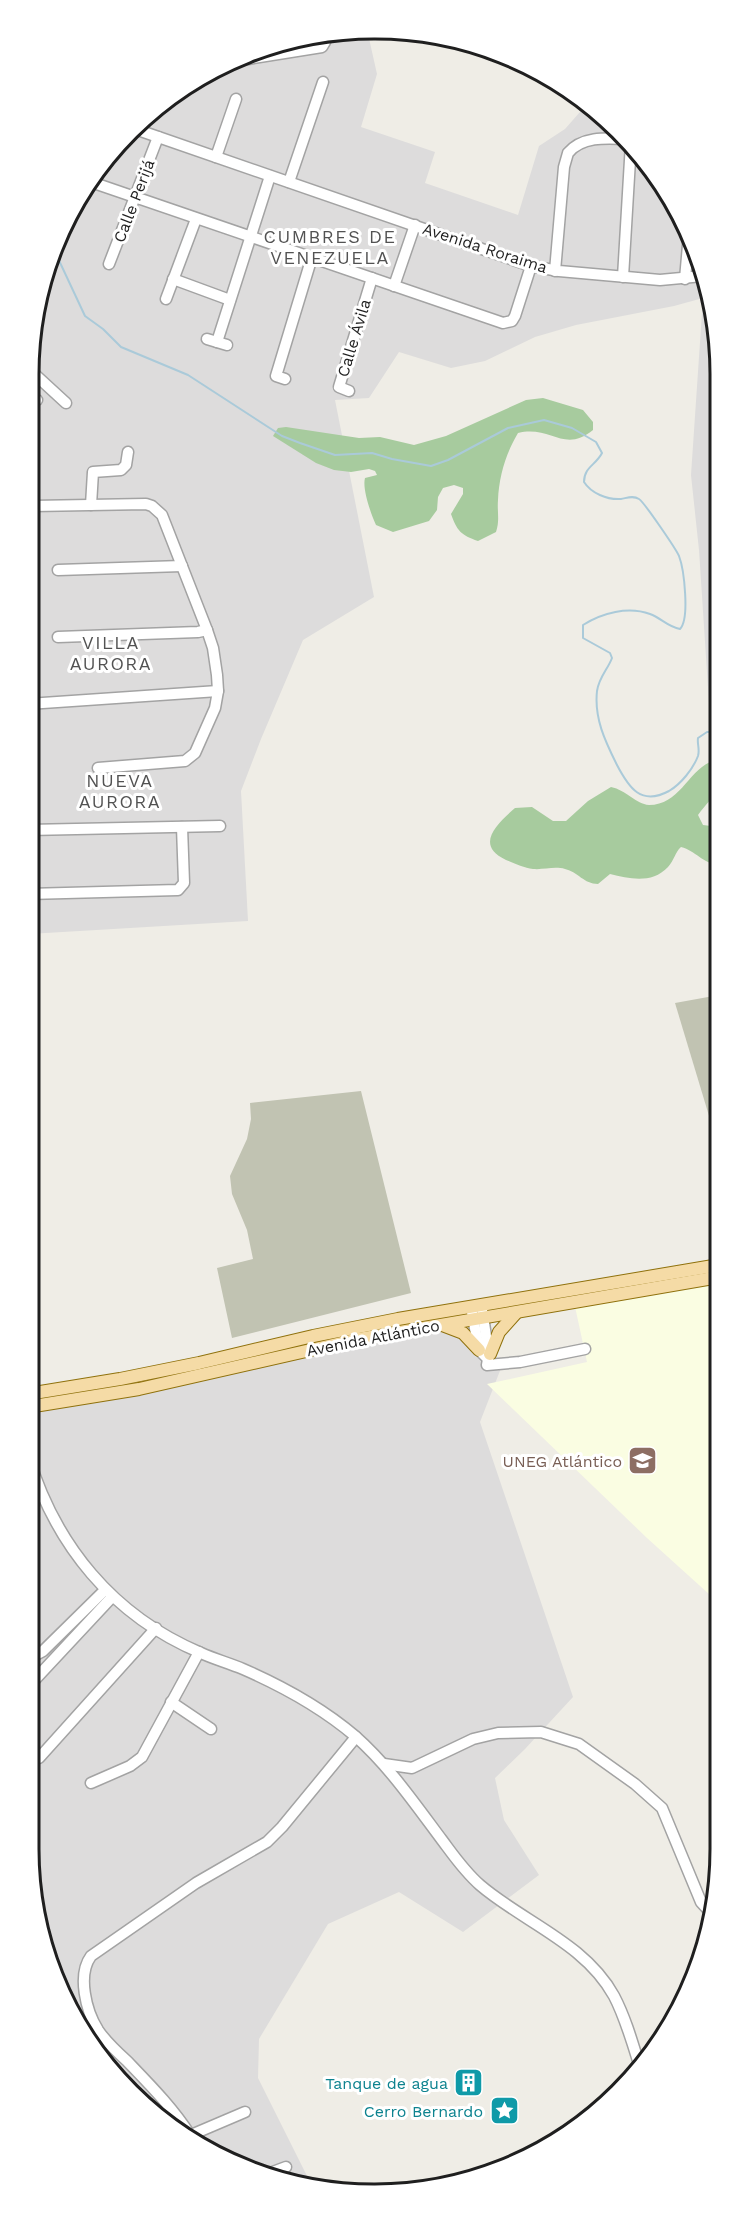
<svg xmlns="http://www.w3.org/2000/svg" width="749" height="2223" font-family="'Work Sans',sans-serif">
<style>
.residential{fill:#dddcdc}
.education{fill:#fafde2}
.construction{fill:#c1c3b2}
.forest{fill:#a7cb9e}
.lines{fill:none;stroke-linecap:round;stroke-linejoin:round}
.stream{stroke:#aacad9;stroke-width:2}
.minor-casing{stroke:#a3a3a3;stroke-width:13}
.major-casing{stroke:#8f710c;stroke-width:14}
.minor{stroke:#fff;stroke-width:10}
.major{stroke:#f5dba6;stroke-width:12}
.labels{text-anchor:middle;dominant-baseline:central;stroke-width:6;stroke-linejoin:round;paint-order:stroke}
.street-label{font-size:16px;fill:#1f1f1f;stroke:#fff}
.education-label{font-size:16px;fill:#785e54;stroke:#fff;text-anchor:end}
.culture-label{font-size:16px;fill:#0d838f;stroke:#fff;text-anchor:end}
.neighbourhood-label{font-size:18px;letter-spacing:1.5px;fill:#525252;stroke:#fff}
.rim{fill:none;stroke:#1f1f1f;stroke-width:3}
</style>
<rect width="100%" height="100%" fill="#efede6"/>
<g class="residential">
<path d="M329,32L368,34L377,74L361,127L435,152L425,183L518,215L539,146L565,129L587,104L635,147L694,242L718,330V712L709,703L699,550L691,475L703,298L674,306L576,325L535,337L485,361L451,368L399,352L369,398L335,400L374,597L303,640L261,739L241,791L248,921L29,934V374L40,285L100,164L201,75Z"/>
<path d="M473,1320L492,1355L503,1363L480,1422L573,1697L525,1749L495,1778L504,1820L539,1875L463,1932L399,1892L328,1924L259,2039L258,2078L312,2186L221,2159L115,2077L55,1981L28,1848V1407Z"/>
</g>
<path class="education" d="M719,1277L720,1604L647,1538L487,1384L587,1362L574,1302Z"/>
<g class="construction">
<path d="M719,995V1149L675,1003Z"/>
<path d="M361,1091L411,1293L232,1338L217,1268L253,1259L247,1230L232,1194L230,1176L247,1139L251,1119L250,1103Z"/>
</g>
<g class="forest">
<path d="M543,398L583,410L593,422V430C564,454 551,425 518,433C506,453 499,476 498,500C497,512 500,520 496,532L478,541C461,535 457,531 451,514L463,494V488L454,485L443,488L438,497L437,510L429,521L393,532L376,525C371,514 362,489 365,478L377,475L375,471L369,469L351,472L334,470L316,463L273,436L278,428L286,427L359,438L380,437L414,445L446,436L526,400Z"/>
<path d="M710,762L718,767C718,799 715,792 698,815L703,825L719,827V865C702,863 696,851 681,847C675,852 674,861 668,867C652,884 630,879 610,874L598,884C584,884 578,872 565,869C554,866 544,870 533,869C524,868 514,863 506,860C474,845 497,824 515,808L532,807L553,821H566L588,801L611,787C626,790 636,804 649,805C679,805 687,773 710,762Z"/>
</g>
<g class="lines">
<path class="stream" d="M56,254L85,316L103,329L121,347L188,375L282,436L300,443L335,455L372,453L392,459L431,466L448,460L508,428L544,420L572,428L596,442L602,453C596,465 584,467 584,482C591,493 607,500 621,499C627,498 633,495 639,499C644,502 676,549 679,556C684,569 690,619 680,629C668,627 661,618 650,614C628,606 602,613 583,625V638L610,653L612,658C608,669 599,677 597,691C594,718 605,741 617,765C629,788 641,806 669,791C681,784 693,769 698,756C700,749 697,744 698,738L707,732H712L718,740"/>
<defs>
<g id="minor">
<path d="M248,59L322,47L325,42L322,34"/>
<path d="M138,130L531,266L559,271L660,280L703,276"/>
<path d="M216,157L236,99"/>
<path d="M91,182L503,323L512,321L515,316L531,266"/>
<path d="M289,182L323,82"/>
<path d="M109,264L158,137"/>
<path d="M555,271L564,167L568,153C582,136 607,138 626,139"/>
<path d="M623,277L631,143"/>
<path d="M173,279L230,300"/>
<path d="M685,279L689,234"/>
<path d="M394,286L415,225"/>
<path d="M166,299L196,219"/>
<path d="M207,339L227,345"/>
<path d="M217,342L270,176"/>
<path d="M29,369L66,403"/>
<path d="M285,379L276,376L312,257"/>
<path d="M349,391L339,387L372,278"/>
<path d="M28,400H37"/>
<path d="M91,505L93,472L121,470L126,465L128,452"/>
<path d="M28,508L33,506L146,504L152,506L162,515L207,630L213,648L217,675L218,691L215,708L195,753L185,761L98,768"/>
<path d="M58,570L182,566"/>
<path d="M58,637L198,632L207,630"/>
<path d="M28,704L218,691"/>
<path d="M28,830L220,826"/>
<path d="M28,894L178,890L184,883L182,827"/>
<path d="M482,1310L489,1356"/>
<path d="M472,1312L479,1350L488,1359L487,1365L520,1362L585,1349"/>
<path d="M28,1455C55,1545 113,1616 201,1653C214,1659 229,1663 243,1669C282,1686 322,1708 355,1736C389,1766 415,1804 442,1840C454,1856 464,1871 480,1885C523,1922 585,1943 614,1996C625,2017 632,2041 639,2064"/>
<path d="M28,1659L43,1651L105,1590"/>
<path d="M28,1687L112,1597"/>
<path d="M171,1702L211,1729"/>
<path d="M39,1758L156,1628"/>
<path d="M384,1764L412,1768L473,1739L498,1733L541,1732L579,1744L635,1784L662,1808L701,1902L712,1914"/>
<path d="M91,1783L130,1766L142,1757L199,1652"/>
<path d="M190,2135C173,2108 149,2084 127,2061C117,2052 106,2042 98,2030C86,2011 77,1975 91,1956L196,1883L267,1842L282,1827L356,1737"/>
<path d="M191,2135L245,2112"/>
<path d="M270,2173L286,2167"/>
</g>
<g id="major">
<path d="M442,1325L463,1333L479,1350"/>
<path d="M490,1354L499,1332L516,1313"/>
<path d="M28,1394L120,1379L199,1363L313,1336L398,1319L719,1265"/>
<path d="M28,1407L139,1389L359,1339L719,1277"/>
</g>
</defs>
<use href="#minor" class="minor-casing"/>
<use href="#major" class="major-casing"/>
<use href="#minor" class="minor"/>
<use href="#major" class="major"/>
</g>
<defs>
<symbol id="university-square" viewBox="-11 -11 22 22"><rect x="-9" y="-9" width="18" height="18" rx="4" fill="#8d6e63" stroke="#fff"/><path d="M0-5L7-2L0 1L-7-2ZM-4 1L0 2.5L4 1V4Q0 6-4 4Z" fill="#fff"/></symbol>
<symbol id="building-square" viewBox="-11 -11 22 22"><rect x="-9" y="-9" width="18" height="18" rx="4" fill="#0f9aa8" stroke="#fff"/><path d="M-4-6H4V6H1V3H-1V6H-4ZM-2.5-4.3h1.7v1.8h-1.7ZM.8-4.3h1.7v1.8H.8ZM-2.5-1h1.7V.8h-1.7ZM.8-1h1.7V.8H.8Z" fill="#fff"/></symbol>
<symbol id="sight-square" viewBox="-11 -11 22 22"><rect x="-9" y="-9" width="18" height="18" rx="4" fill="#0f9aa8" stroke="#fff"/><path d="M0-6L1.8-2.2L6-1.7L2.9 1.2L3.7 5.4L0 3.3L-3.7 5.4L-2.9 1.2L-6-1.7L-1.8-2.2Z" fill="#fff"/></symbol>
</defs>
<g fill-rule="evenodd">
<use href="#university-square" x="626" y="1444" width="33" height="33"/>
<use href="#building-square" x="452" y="2066" width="33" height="33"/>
<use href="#sight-square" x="488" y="2094" width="33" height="33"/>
</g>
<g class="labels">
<g class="street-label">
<text transform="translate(134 201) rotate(-69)">Calle Perijá</text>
<text transform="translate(485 248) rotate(18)">Avenida Roraima</text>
<text transform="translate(354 338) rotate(-73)">Calle Ávila</text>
<text transform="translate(373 1338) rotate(-11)">Avenida Atlántico</text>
</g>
<g class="education-label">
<text x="622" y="1461">UNEG Atlántico</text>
</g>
<g class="culture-label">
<text x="448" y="2083">Tanque de agua</text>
<text x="483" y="2111">Cerro Bernardo</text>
</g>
<g class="neighbourhood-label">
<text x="330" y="236">CUMBRES DE<tspan x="330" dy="21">VENEZUELA</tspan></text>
<text x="111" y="642">VILLA<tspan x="111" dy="21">AURORA</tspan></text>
<text x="120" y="780">NUEVA<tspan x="120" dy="21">AURORA</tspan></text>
</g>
</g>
<path d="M0 0H749V2223H0ZM374 39H375A335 335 0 0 1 710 374V1849A335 335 0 0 1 375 2184H374A335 335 0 0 1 39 1849V374A335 335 0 0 1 374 39Z" fill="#fff" fill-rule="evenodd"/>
<path class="rim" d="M374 39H375A335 335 0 0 1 710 374V1849A335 335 0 0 1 375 2184H374A335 335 0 0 1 39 1849V374A335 335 0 0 1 374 39Z"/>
</svg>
